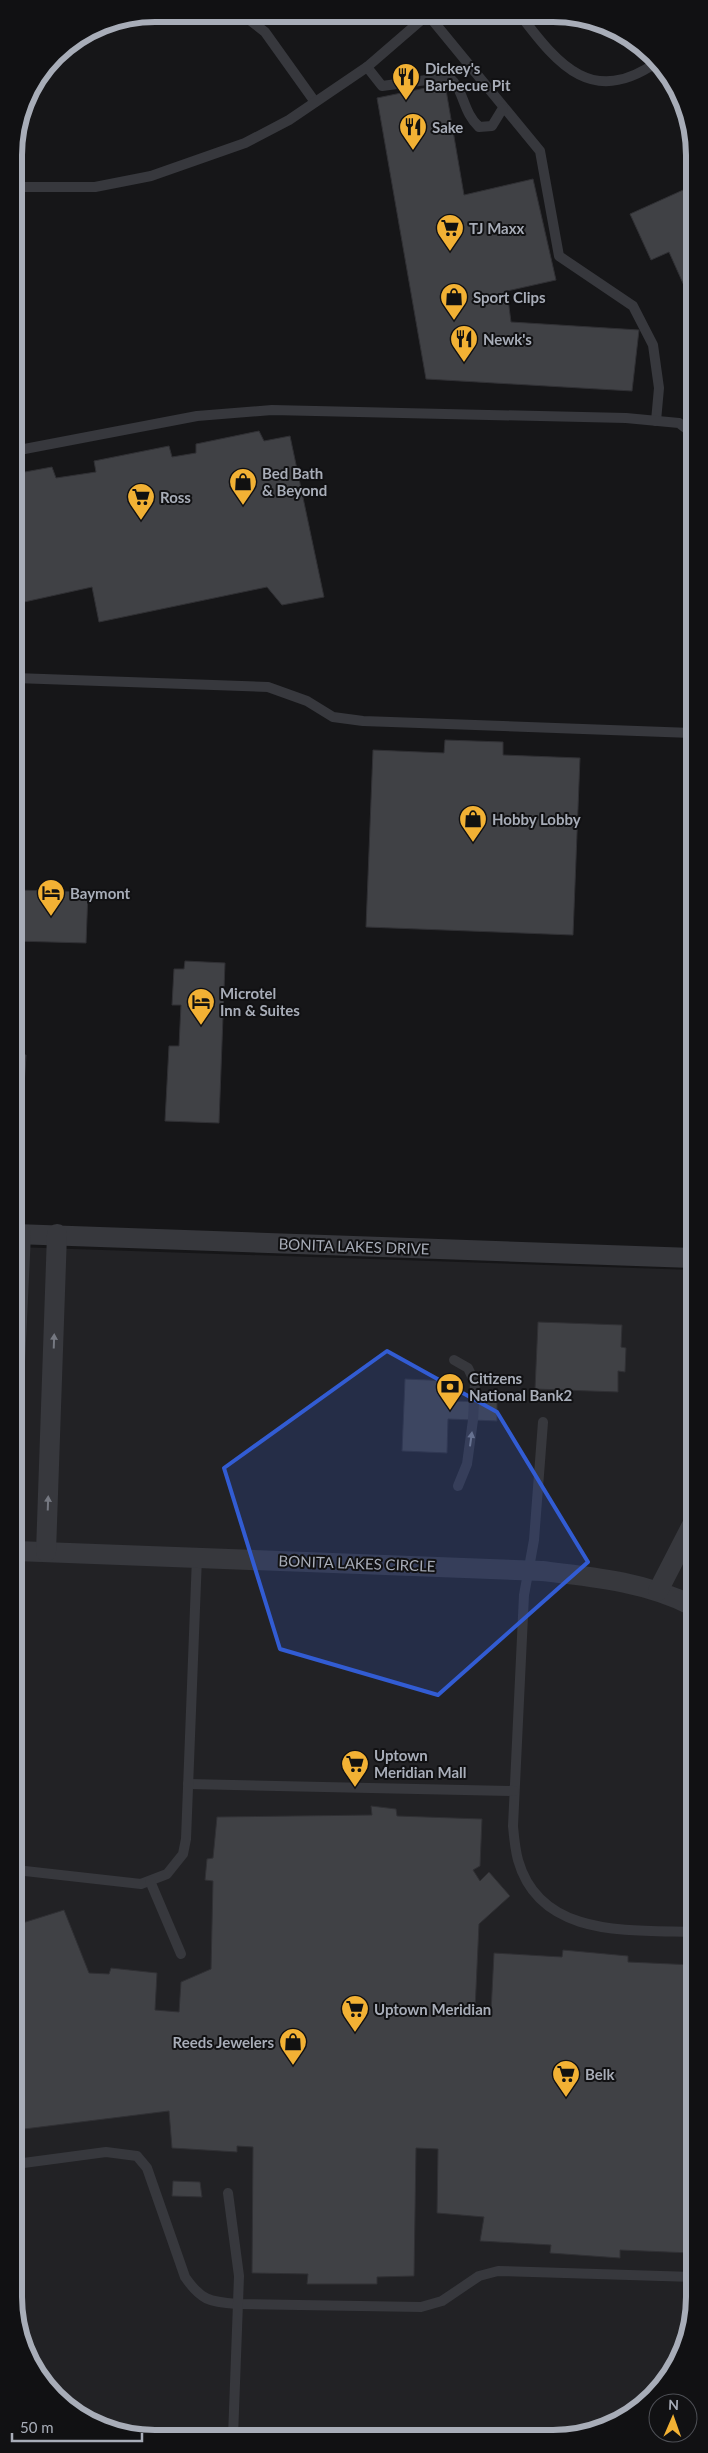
<svg xmlns="http://www.w3.org/2000/svg" width="708" height="2453" font-family="Lato,sans-serif">
<style>
.built{fill:#222225}
.building{fill:#404145;stroke:#303034}
.lines{fill:none;stroke-linecap:round;stroke-linejoin:round}
.service{stroke:#37383d;stroke-width:10}
.minor{stroke:#37383d;stroke-width:20}
.oneway{fill:#757881}
.marked{fill:#325cd3;fill-opacity:0.2;stroke:#325cd3;stroke-width:4;stroke-linejoin:round}
.labels{text-anchor:middle;dominant-baseline:central;stroke-width:4;stroke-linejoin:round;paint-order:stroke}
.poi-label{font-size:15px;font-weight:bold;fill:#a8adb8;stroke:#111113;text-anchor:start}
.street-label{font-size:15px;fill:#a8adb8;stroke:#111113}
.rim{fill:none;stroke:#a8adb8;stroke-width:6}
</style>
<rect width="100%" height="100%" fill="#161618"/>
<path class="built" d="M15,1247L693,1270L694,2307L684,2352L659,2391L623,2420L580,2437H128L55,2398L16,2325Z"/>
<g class="building">
<path d="M312,15H328L319,23Z"/>
<path d="M445,84L464,195L533,179L556,280L507,291L511,322L639,330L632,391L426,379L377,98Z"/>
<path d="M692,186V298L690,299L669,252L651,260L630,214Z"/>
<path d="M259,431L264,441L290,436L324,597L282,605L267,587L99,622L92,587L15,604L14,474L52,467L56,478L96,472L94,461L169,446L172,457L196,453V444Z"/>
<path d="M445,740L503,742V755L580,758L573,935L366,927L373,750L444,753Z"/>
<path d="M15,890L88,892L86,943L15,941Z"/>
<path d="M185,961L225,963L219,1123L165,1121L169,1046H179L181,1005H172L174,969H184Z"/>
<path d="M15,1054L26,1055L24,1086L15,1085Z"/>
<path d="M538,1322L622,1325L621,1347L626,1348L625,1372L618,1371V1392L535,1389Z"/>
<path d="M405,1379L452,1381L451,1401L497,1402V1421L448,1419L447,1453L402,1451Z"/>
<path d="M371,1806L396,1809L397,1816L482,1819L480,1866L473,1870L480,1881L489,1872L510,1896L479,1924L475,2010L491,2012L494,1953L562,1957L563,1950L628,1956V1962L694,1965L691,2253L620,2250V2258L550,2253L551,2245L480,2241L484,2217L437,2213L438,2149L416,2148L414,2276L377,2277V2284H307L308,2274L252,2273L253,2147L237,2146V2152L172,2148L169,2111L16,2130V1925L64,1910L89,1973L109,1974L111,1968L157,1973L155,2010L179,2012L181,1982L211,1969L213,1881L205,1880L207,1859L213,1858L217,1817L372,1815Z"/>
<path d="M173,2181L200,2182L202,2197L172,2196Z"/>
</g>
<g class="lines">
<g class="service">
<path d="M242,14L265,32L315,102"/>
<path d="M429,16L540,151L559,256L633,306L653,345L659,388L656,421"/>
<path d="M521,16C559,66 593,107 657,62"/>
<path d="M367,67L382,86L449,77C465,91 462,111 479,127L492,126L503,108"/>
<path d="M14,187H95L151,176L245,143L289,120L367,67L426,16"/>
<path d="M14,451L197,416L272,410L626,418L679,423L692,433"/>
<path d="M15,678L268,687L307,701L333,717L363,721L692,733"/>
<path d="M454,1360L468,1368L475,1383L473,1420L467,1464L458,1486"/>
<path d="M543,1422L534,1540L524,1595L513,1826C514,1837 515,1849 518,1860C540,1938 629,1930 694,1932"/>
<path d="M188,1784L514,1791"/>
<path d="M16,1870L141,1884L167,1874L183,1854L186,1839L197,1557"/>
<path d="M150,1881L181,1954"/>
<path d="M16,2164L106,2152L137,2156L147,2168L185,2277C201,2300 209,2302 237,2304L421,2307L442,2301L479,2276L498,2271L694,2277"/>
<path d="M228,2193L239,2276L233,2437"/>
</g>
<g class="minor">
<path d="M15,1234L693,1258"/>
<path d="M15,1362L21,1234"/>
<path d="M16,1551L542,1571C594,1577 646,1582 693,1606"/>
<path d="M46,1552L57,1234"/>
<path d="M658,1591L693,1523"/>
</g>
</g>
<defs><path id="oneway-solid" d="M-6-.8H1V-3.2L6.5 0L1 3.2V.8H-6Z" transform="scale(1.25)"/></defs>
<g class="oneway">
<use href="#oneway-solid" transform="translate(54 1341) rotate(-88)"/>
<use href="#oneway-solid" transform="translate(471 1439) rotate(-82)"/>
<use href="#oneway-solid" transform="translate(48 1503) rotate(-88)"/>
</g>
<path class="marked" d="M387,1351L497,1412L588,1562L438,1695L280,1649L224,1468Z"/>
<defs>
<symbol id="restaurant-pin" viewBox="-11 -11 22 30"><path d="M0 17L-7.5 6A9.5 9.5 0 1 1 7.5 6Z" fill="#f2b134" stroke="#111113"/><path d="M-5-6h1v4h1v-4h1v4h1v-4h1v5L-1.5 .5V6h-2V.5L-5-1ZM5-6V6H3V1.5H1.5Q1.5-4 5-6Z" fill="#111"/></symbol>
<symbol id="supermarket-pin" viewBox="-11 -11 22 30"><path d="M0 17L-7.5 6A9.5 9.5 0 1 1 7.5 6Z" fill="#f2b134" stroke="#111113"/><path d="M-6-5.5h2.5l.6 2H6L4.5 2H-2.5L-4.4-4H-6ZM-1.5 3.2a1.3 1.3 0 1 0 .1 0ZM3 3.2a1.3 1.3 0 1 0 .1 0Z" fill="#111"/></symbol>
<symbol id="shop-pin" viewBox="-11 -11 22 30"><path d="M0 17L-7.5 6A9.5 9.5 0 1 1 7.5 6Z" fill="#f2b134" stroke="#111113"/><path d="M-5-2.5h2.3a2.7 3.5 0 0 1 5.4 0H5L5.5 6h-11ZM-1.5-2.5h3a1.5 2.3 0 0 0-3 0Z" fill="#111"/></symbol>
<symbol id="hotel-pin" viewBox="-11 -11 22 30"><path d="M0 17L-7.5 6A9.5 9.5 0 1 1 7.5 6Z" fill="#f2b134" stroke="#111113"/><path d="M-6-4.5h1.5V1H6V5H4.5V3h-9V5H-6ZM-4 0a1.8 1.8 0 1 1 3.6 0ZM.5 0V-2.5h3Q6-2.5 6 0Z" fill="#111"/></symbol>
<symbol id="bank-pin" viewBox="-11 -11 22 30"><path d="M0 17L-7.5 6A9.5 9.5 0 1 1 7.5 6Z" fill="#f2b134" stroke="#111113"/><path d="M-6-4H6V4H-6ZM0-2.3a2.3 2.3 0 1 0 0 4.6a2.3 2.3 0 1 0 0-4.6Z" fill="#111"/></symbol>
</defs>
<g fill-rule="evenodd">
<use href="#restaurant-pin" x="390" y="61" width="32" height="43"/>
<use href="#restaurant-pin" x="397" y="111" width="32" height="43"/>
<use href="#supermarket-pin" x="434" y="212" width="32" height="43"/>
<use href="#shop-pin" x="438" y="281" width="32" height="43"/>
<use href="#restaurant-pin" x="448" y="323" width="32" height="43"/>
<use href="#shop-pin" x="227" y="466" width="32" height="43"/>
<use href="#supermarket-pin" x="125" y="481" width="32" height="43"/>
<use href="#shop-pin" x="457" y="803" width="32" height="43"/>
<use href="#hotel-pin" x="35" y="877" width="32" height="43"/>
<use href="#hotel-pin" x="185" y="986" width="32" height="43"/>
<use href="#bank-pin" x="434" y="1371" width="32" height="43"/>
<use href="#supermarket-pin" x="339" y="1748" width="32" height="43"/>
<use href="#supermarket-pin" x="339" y="1993" width="32" height="43"/>
<use href="#shop-pin" x="277" y="2026" width="32" height="43"/>
<use href="#supermarket-pin" x="550" y="2058" width="32" height="43"/>
</g>
<g class="labels">
<g class="poi-label">
<text x="425" y="68">Dickey's<tspan x="425" dy="17">Barbecue Pit</tspan></text>
<text x="432" y="127">Sake</text>
<text x="469" y="228">TJ Maxx</text>
<text x="473" y="297">Sport Clips</text>
<text x="483" y="339">Newk's</text>
<text x="262" y="473">Bed Bath<tspan x="262" dy="17">&amp; Beyond</tspan></text>
<text x="160" y="497">Ross</text>
<text x="492" y="819">Hobby Lobby</text>
<text x="70" y="893">Baymont</text>
<text x="220" y="993">Microtel<tspan x="220" dy="17">Inn &amp; Suites</tspan></text>
<text x="469" y="1378">Citizens<tspan x="469" dy="17">National Bank2</tspan></text>
<text x="374" y="1755">Uptown<tspan x="374" dy="17">Meridian Mall</tspan></text>
<text x="374" y="2009">Uptown Meridian</text>
<text x="274" y="2042" text-anchor="end">Reeds Jewelers</text>
<text x="585" y="2074">Belk</text>
</g>
<g class="street-label">
<text transform="translate(354 1246) rotate(2)">BONITA LAKES DRIVE</text>
<text transform="translate(357 1563) rotate(2)">BONITA LAKES CIRCLE</text>
</g>
</g>
<path d="M0 0H708V2453H0ZM155 22H553A133 133 0 0 1 686 155V2297A133 133 0 0 1 553 2430H155A133 133 0 0 1 22 2297V155A133 133 0 0 1 155 22Z" fill="#111113" fill-rule="evenodd"/>
<path class="rim" d="M155 22H553A133 133 0 0 1 686 155V2297A133 133 0 0 1 553 2430H155A133 133 0 0 1 22 2297V155A133 133 0 0 1 155 22Z"/>
<g transform="translate(673 2418) rotate(2)"><circle r="24" fill="#111113" stroke="#4d4f55"/>
<path d="M0-4L9 19L0 12L-9 19Z" fill="#f2b134"/>
<text y="-8" font-size="14" font-weight="bold" text-anchor="middle" fill="#a8adb8">N</text>
</g>
<path d="M12 2433v8h130v-8" fill="none" stroke="#a8adb8" stroke-width="2.5"/>
<text x="20" y="2433" font-size="15" fill="#a8adb8" stroke="#111113" stroke-width="4" paint-order="stroke">50 m</text>
</svg>
